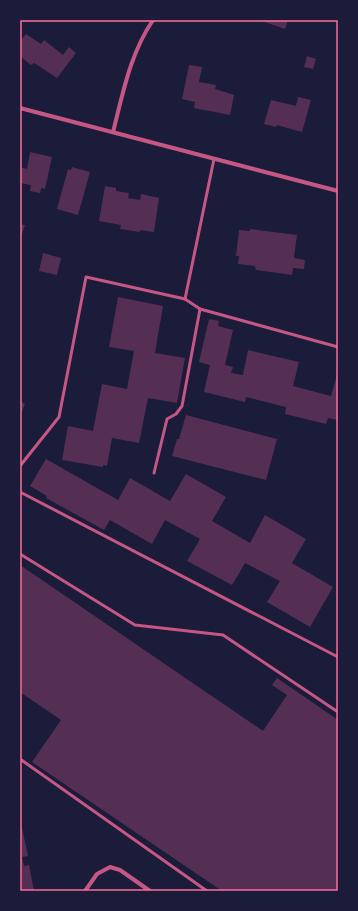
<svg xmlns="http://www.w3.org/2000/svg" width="358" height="911" font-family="'Space Grotesk',sans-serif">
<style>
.building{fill:#542f53}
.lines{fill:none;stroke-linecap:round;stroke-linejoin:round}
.service{stroke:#c65784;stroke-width:3}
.minor{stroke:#c65784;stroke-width:4}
.neatline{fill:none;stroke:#ff6b9d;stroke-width:1.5}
</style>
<rect width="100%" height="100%" fill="#1b1b3a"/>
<g class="building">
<path d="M259,20H288L285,29Z"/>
<path d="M26,34L41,44L44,40L63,55L69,47L76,53L57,78L34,63L31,65L20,56V41Z"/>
<path d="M307,56L316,59L313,69L304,67Z"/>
<path d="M189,65L202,67L199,82L216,85L215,89L234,95L230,115L194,108L195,102L182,99Z"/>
<path d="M298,97L311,100L302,132L277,125L276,127L264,124L271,100L296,106Z"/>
<path d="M30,152L52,157L45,189L41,188L40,193L30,191L31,185L20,183V167L27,169Z"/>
<path d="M72,167L90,172L78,215L57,209L68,169L71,170Z"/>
<path d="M105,186L116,188V191L129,193L128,198L140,200L141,194L159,198L154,232L140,230V232L120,229L121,225L99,221Z"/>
<path d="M20,224L25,225L20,240Z"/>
<path d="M250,229L297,235L294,258L305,260L304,269L293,268L292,275L256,270L255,266L238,264L239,256H236L239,230L250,231Z"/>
<path d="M43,253L61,258L57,275L39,271Z"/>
<path d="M118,297L163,306L155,353L185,358L177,403L148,398L139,443L112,438L107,466L103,465V467L62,460L68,426L93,431L102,384L127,389L134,351L109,347Z"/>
<path d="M209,319L219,321L218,326L233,330L225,365L233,367L231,373L243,375L248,350L299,362L293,386L331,396L338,371V420L328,418L326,424L285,414L286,407L246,397L245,402L204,392L210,365L199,362Z"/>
<path d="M20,401L25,404L20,416Z"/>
<path d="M186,415L277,439L266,480L172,456L177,439H179Z"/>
<path d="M46,459L118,500L130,478L170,501L186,474L226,497L212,521L250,543L265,515L306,539L292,563L333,587L310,627L267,602L280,581L245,563L232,585L187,561L200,539L165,520L152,544L110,520L104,530L46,498L47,496L30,486Z"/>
<path d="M20,565L263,731L287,695L272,685L277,678L338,720V891H222L32,762L61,720L20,692Z"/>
<path d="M21,823L28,856L22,857L24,866L29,865L34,891H20Z"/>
</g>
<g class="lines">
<g class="service">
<path d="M185,299L214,159"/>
<path d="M20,466L59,417L86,277L185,299L200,309L338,347"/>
<path d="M154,473L167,419L176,414L182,406L200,309"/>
<path d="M20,492L338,657"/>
<path d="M20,554L135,625L223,635L338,712"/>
<path d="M20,759L207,891"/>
</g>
<g class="minor">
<path d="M20,108L338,191"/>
<path d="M113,132C123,93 130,54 153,20"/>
<path d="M85,891L97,874L110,867L120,870L150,891"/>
</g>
</g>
<rect width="358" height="911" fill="none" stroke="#1b1b3a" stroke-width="42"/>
<rect x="21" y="21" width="316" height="869" class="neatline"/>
</svg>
